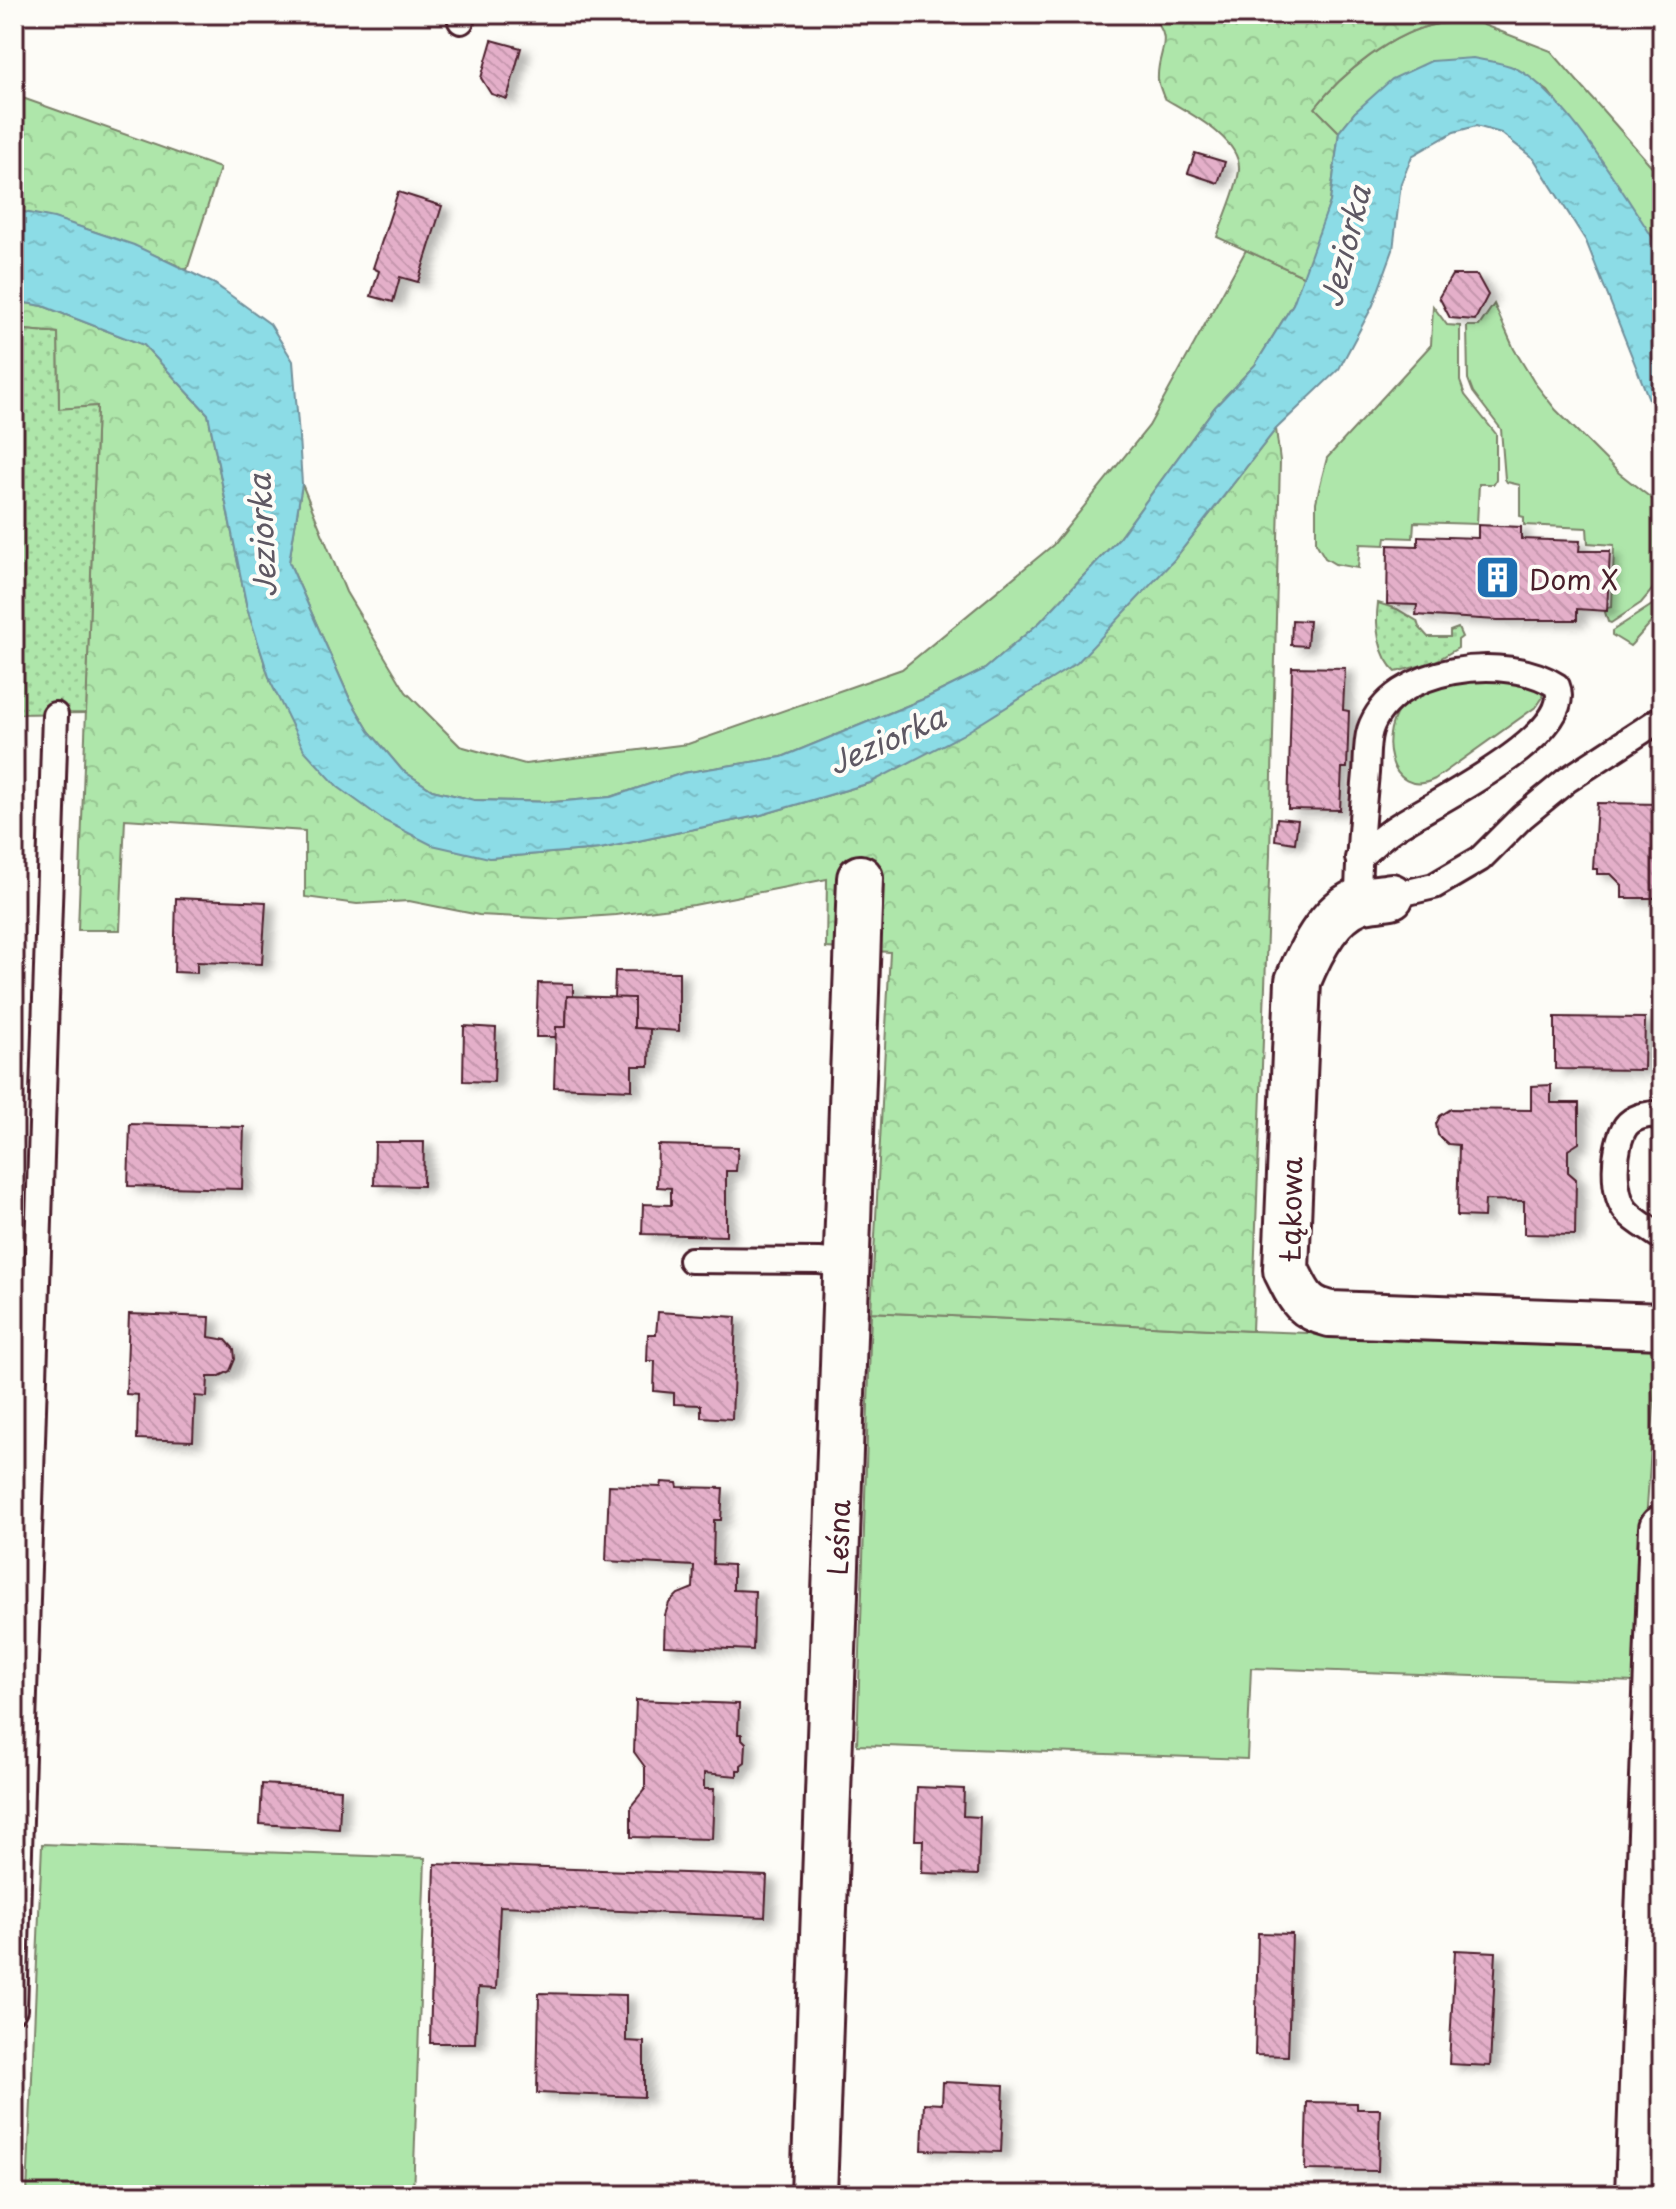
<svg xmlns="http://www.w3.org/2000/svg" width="1676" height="2209" font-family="'Playpen Sans',sans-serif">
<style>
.grass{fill:#aee6aa;stroke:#7c826a;stroke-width:2}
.forest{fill:url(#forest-crowns);stroke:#7c826a;stroke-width:2}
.garden{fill:url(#garden-dots);stroke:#7c826a;stroke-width:2}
.water{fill:url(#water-ripples);stroke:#72909b;stroke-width:2}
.building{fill:url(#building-back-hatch);stroke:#4a1f2b;stroke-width:2;filter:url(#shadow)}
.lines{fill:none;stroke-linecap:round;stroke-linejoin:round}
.service-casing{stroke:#4a1f2b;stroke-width:30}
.minor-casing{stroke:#4a1f2b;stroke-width:50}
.service{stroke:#fdfcf7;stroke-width:24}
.minor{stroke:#fdfcf7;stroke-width:44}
.labels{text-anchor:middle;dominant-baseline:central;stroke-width:8;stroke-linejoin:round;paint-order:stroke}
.poi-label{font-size:28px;fill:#4a1f2b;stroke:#fdfcf7;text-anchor:start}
.street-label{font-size:28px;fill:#4a1f2b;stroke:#fdfcf7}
.water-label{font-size:30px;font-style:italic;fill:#5e5863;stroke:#fdfcf7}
</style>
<defs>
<pattern id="forest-crowns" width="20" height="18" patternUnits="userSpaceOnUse" patternTransform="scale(2)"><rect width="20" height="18" fill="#aee6aa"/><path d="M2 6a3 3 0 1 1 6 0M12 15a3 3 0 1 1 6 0" fill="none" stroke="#97c592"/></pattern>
<pattern id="garden-dots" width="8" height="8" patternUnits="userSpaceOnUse" patternTransform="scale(2)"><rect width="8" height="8" fill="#aee6aa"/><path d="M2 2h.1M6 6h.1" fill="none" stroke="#97c592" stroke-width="1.8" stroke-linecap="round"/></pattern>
<pattern id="water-ripples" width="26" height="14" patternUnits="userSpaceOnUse" patternTransform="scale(2)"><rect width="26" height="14" fill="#8cdce6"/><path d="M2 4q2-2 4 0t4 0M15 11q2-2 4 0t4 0" fill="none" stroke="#7abcc5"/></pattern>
<pattern id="building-back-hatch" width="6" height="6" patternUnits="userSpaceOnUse" patternTransform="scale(2)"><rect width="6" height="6" fill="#e4afc9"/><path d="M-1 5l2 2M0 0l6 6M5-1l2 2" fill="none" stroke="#c596ad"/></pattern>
<filter id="shadow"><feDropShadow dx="9" dy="5" stdDeviation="4" flood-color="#0004"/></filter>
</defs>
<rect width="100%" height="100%" fill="#fdfcf7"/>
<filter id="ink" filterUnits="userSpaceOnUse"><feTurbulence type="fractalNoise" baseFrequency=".0125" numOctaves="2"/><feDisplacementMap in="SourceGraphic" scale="16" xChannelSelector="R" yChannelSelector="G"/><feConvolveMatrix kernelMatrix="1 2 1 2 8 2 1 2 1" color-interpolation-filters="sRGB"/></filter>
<g filter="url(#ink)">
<g class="grass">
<path d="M1476,22L1551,51L1662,178V255L1592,148L1548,91L1514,67L1355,112L1339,132L1315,108C1341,74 1394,31 1438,24C1450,22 1463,23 1476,22Z"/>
<path d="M1246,250L1305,277L1293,304L1255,365L1215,407L1119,538L1040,622L985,669L926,698L782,757L683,773L611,797L554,802L474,800L432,790L402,770L369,731L349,697L289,562L302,484L346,592L406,692L460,746L525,764L688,744L902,669L1053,545L1149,426Z"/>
<path d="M1494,304L1514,349L1534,382L1556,410L1619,473L1660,505L1662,578L1641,603L1611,623L1608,622L1605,612L1607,608L1612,607L1614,545L1588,543L1587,528L1524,525V517L1520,516V485L1507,482L1505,479L1501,429L1473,392L1468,379L1467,326H1479Z"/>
<path d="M1433,306L1447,325L1460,326V381L1465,395L1496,434V480L1494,484H1479L1477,524L1414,522L1413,538L1386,537L1385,545L1360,544L1358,568L1335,564L1325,558L1316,543V502L1321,481L1327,458L1431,345Z"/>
<path d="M1662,594V610L1632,644L1630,646L1612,635V631L1655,603Z"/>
<path d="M1463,681L1529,683L1541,690L1543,697L1537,706L1435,779C1388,802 1376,729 1405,703C1421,690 1443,686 1463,681Z"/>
<path d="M871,1312L1252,1331L1658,1346L1635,1682L1251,1668L1247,1759L857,1745Z"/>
<path d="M42,1844L425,1858L413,2195H27Z"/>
</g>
<g class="forest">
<path d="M1150,14H1453L1476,22C1463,23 1450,22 1438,24C1394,31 1341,74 1315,108L1339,132L1330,202L1305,277L1217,237C1223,220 1238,186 1239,170C1241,138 1187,112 1164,98C1162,93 1159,85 1158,80C1156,50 1177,42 1150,14Z"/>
<path d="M14,95L220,168L187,270C131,243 75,222 14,210Z"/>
<path d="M14,301L43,306L144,345L208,414L247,608L271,683L489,858L600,849L761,815L870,783L1173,561L1276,429L1280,461L1270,854L1252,1331L871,1312L890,952L826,948L827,879L694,905L616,915L557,919L479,915L409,901L357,904L305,897V831L125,819L120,930H78L97,406L59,409L58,333L14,329Z"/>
</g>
<g class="garden">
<path d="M14,329L58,333L59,409L97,406L86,713L14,714Z"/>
<path d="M1378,603L1397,609L1417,621L1419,627L1428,637H1450V631L1458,628L1462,637L1458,640V648L1434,662L1396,672C1378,656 1375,625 1378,603Z"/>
</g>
<path class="water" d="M1473,58C1486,61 1503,62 1515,68C1564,91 1625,197 1657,244L1662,255V432L1586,241L1534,159L1501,133L1476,126L1454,132L1412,156L1401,183L1393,250L1373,305L1339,369L1276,429L1173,561L1077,663L962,735L870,783L761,815L600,849L489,858L432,845L385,821L338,787L304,750L271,683L247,608L208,414L144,345L43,306L14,301V210L54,218L134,245L215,284L270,324L293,361L299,437L302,484L289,562L349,697L369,731L402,770L432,790L474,800L554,802L611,797L683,773L782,757L926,698L985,669L1040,622L1119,538L1215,407L1255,365L1293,304L1330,202L1339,132L1355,112L1392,79L1431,61Z"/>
<g class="building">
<path d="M492,40L521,48L507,99L491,94L481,78Z"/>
<path d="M1195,153L1225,162L1218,183L1188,173Z"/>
<path d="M398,192L442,206L418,282L400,277L393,302L371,296L379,271L373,268Z"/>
<path d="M1452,275H1477L1488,295L1475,320L1450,318L1439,297Z"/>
<path d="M1478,525L1521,527V539L1580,541L1579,551H1610L1607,611L1577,609V620H1497L1416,615L1417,605L1387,604L1388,545L1418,546V536L1478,538Z"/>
<path d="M1292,620L1309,621L1307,646L1291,645Z"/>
<path d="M1292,667L1345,668L1343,710L1349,711L1347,768H1342L1340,810L1288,809Z"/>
<path d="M1597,803L1662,804V898H1622V885L1611,874H1597V869H1593Z"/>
<path d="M1277,818L1298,820L1295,843L1275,840Z"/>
<path d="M176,898L266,902L262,964L197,962V973L174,972Z"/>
<path d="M615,971L679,972V1031L634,1028V998H614Z"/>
<path d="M538,983L573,984V997L567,996L566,1027H556V1037H536Z"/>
<path d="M567,996L634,998V1028L650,1029L649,1066H632V1090L554,1087L556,1027H566Z"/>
<path d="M1555,1017L1645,1018L1644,1070L1555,1069Z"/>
<path d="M464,1026L496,1028L494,1082L463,1081Z"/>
<path d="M1551,1085V1103H1579V1143L1568,1150V1172L1576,1179L1575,1235L1524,1234V1201L1485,1200L1484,1217L1457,1216L1459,1145L1448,1144L1438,1135L1436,1124L1440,1116L1451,1109L1531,1110V1086Z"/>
<path d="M130,1124L244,1127L242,1189L128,1186Z"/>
<path d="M375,1142H424L423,1186L374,1185Z"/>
<path d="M658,1145L738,1147L736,1171H726V1236L642,1234L643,1204L671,1205V1188L657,1187Z"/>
<path d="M658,1312L736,1317L732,1419L701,1417V1405L674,1404V1393L654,1391L655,1361H647L648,1334H656Z"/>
<path d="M129,1314L210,1317L209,1337L226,1340L234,1349L235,1359L230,1371L218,1377H208L207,1397L195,1396L193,1441L137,1439L138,1395L126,1394Z"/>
<path d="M662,1482L677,1483L678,1487L723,1488L721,1520H714L713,1564L733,1565V1590L755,1591L753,1650L664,1646L665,1615L669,1603L678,1594L693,1588L694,1566L606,1561L609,1485L661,1487Z"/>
<path d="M636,1700L739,1704L738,1734H742V1739L746,1743L745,1762L741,1765V1770H737V1776L704,1773V1789H714L712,1839L631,1837V1806L645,1789V1767L634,1752Z"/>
<path d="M262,1784L341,1789L339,1829L260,1824Z"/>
<path d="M917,1787L964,1789L963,1816L980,1817L978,1875L922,1873L923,1840H915Z"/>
<path d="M435,1864L767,1876L765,1917L500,1906L496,1989L478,1988L475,2043H430Z"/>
<path d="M1258,1933L1292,1934L1288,2056L1255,2055Z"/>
<path d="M1455,1950L1496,1952L1490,2066L1449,2064Z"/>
<path d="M539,1993L626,1995V2041L644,2042V2097L537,2093Z"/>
<path d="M943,2082L1004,2085L1001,2152L922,2150L924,2103L942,2104Z"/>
<path d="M1307,2102L1357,2103V2109H1380L1378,2171L1305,2170Z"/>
</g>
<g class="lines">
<defs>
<g id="service">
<path d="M461,21L463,14"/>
<path d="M1391,896L1434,886L1480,859L1522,817L1567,780L1662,718"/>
<path d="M1358,901C1358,858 1362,816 1366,773C1367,760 1366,743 1370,730C1391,666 1507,652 1557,686C1578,736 1425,806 1392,830C1380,838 1370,849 1358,858"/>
<path d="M1658,1235C1648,1228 1635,1221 1627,1212C1611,1195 1613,1144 1626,1126C1633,1117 1644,1115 1655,1114L1662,1120"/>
<path d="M691,1260L819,1261L848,1264"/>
<path d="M14,2009L55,715"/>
</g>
<g id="minor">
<path d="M1391,896C1381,898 1369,898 1359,901C1329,912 1309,954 1298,981L1286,1270C1299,1295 1301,1307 1330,1314L1662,1326"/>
<path id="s1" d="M814,2195L860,878"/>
<path d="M1638,2195L1662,1528"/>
</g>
</defs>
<use href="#service" class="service-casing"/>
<use href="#minor" class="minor-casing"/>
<use href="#service" class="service"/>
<use href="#minor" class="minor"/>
</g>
</g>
<defs>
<symbol id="building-square" viewBox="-11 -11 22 22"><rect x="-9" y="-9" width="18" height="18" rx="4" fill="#1f6fb2" stroke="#fdfcf7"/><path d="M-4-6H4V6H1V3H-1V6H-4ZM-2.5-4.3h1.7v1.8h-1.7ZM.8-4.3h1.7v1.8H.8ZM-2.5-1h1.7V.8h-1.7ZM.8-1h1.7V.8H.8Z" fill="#fff"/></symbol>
</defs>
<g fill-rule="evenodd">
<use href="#building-square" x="1472" y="552" width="51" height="51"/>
</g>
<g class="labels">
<g class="poi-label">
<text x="1529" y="578">Dom X</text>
</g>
<g class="street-label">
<text transform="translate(1290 1209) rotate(-89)">Łąkowa</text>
<text stroke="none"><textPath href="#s1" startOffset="658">Leśna</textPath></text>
</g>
<g class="water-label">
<text transform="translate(1344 246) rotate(-76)">Jeziorka</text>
<text transform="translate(261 536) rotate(-93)">Jeziorka</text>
<text transform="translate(886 739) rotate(-24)">Jeziorka</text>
</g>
</g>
<rect width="1676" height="2209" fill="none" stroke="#fdfcf7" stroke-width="48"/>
<rect x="24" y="24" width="1628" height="2161" fill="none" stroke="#4a1f2b" stroke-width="3" filter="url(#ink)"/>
</svg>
